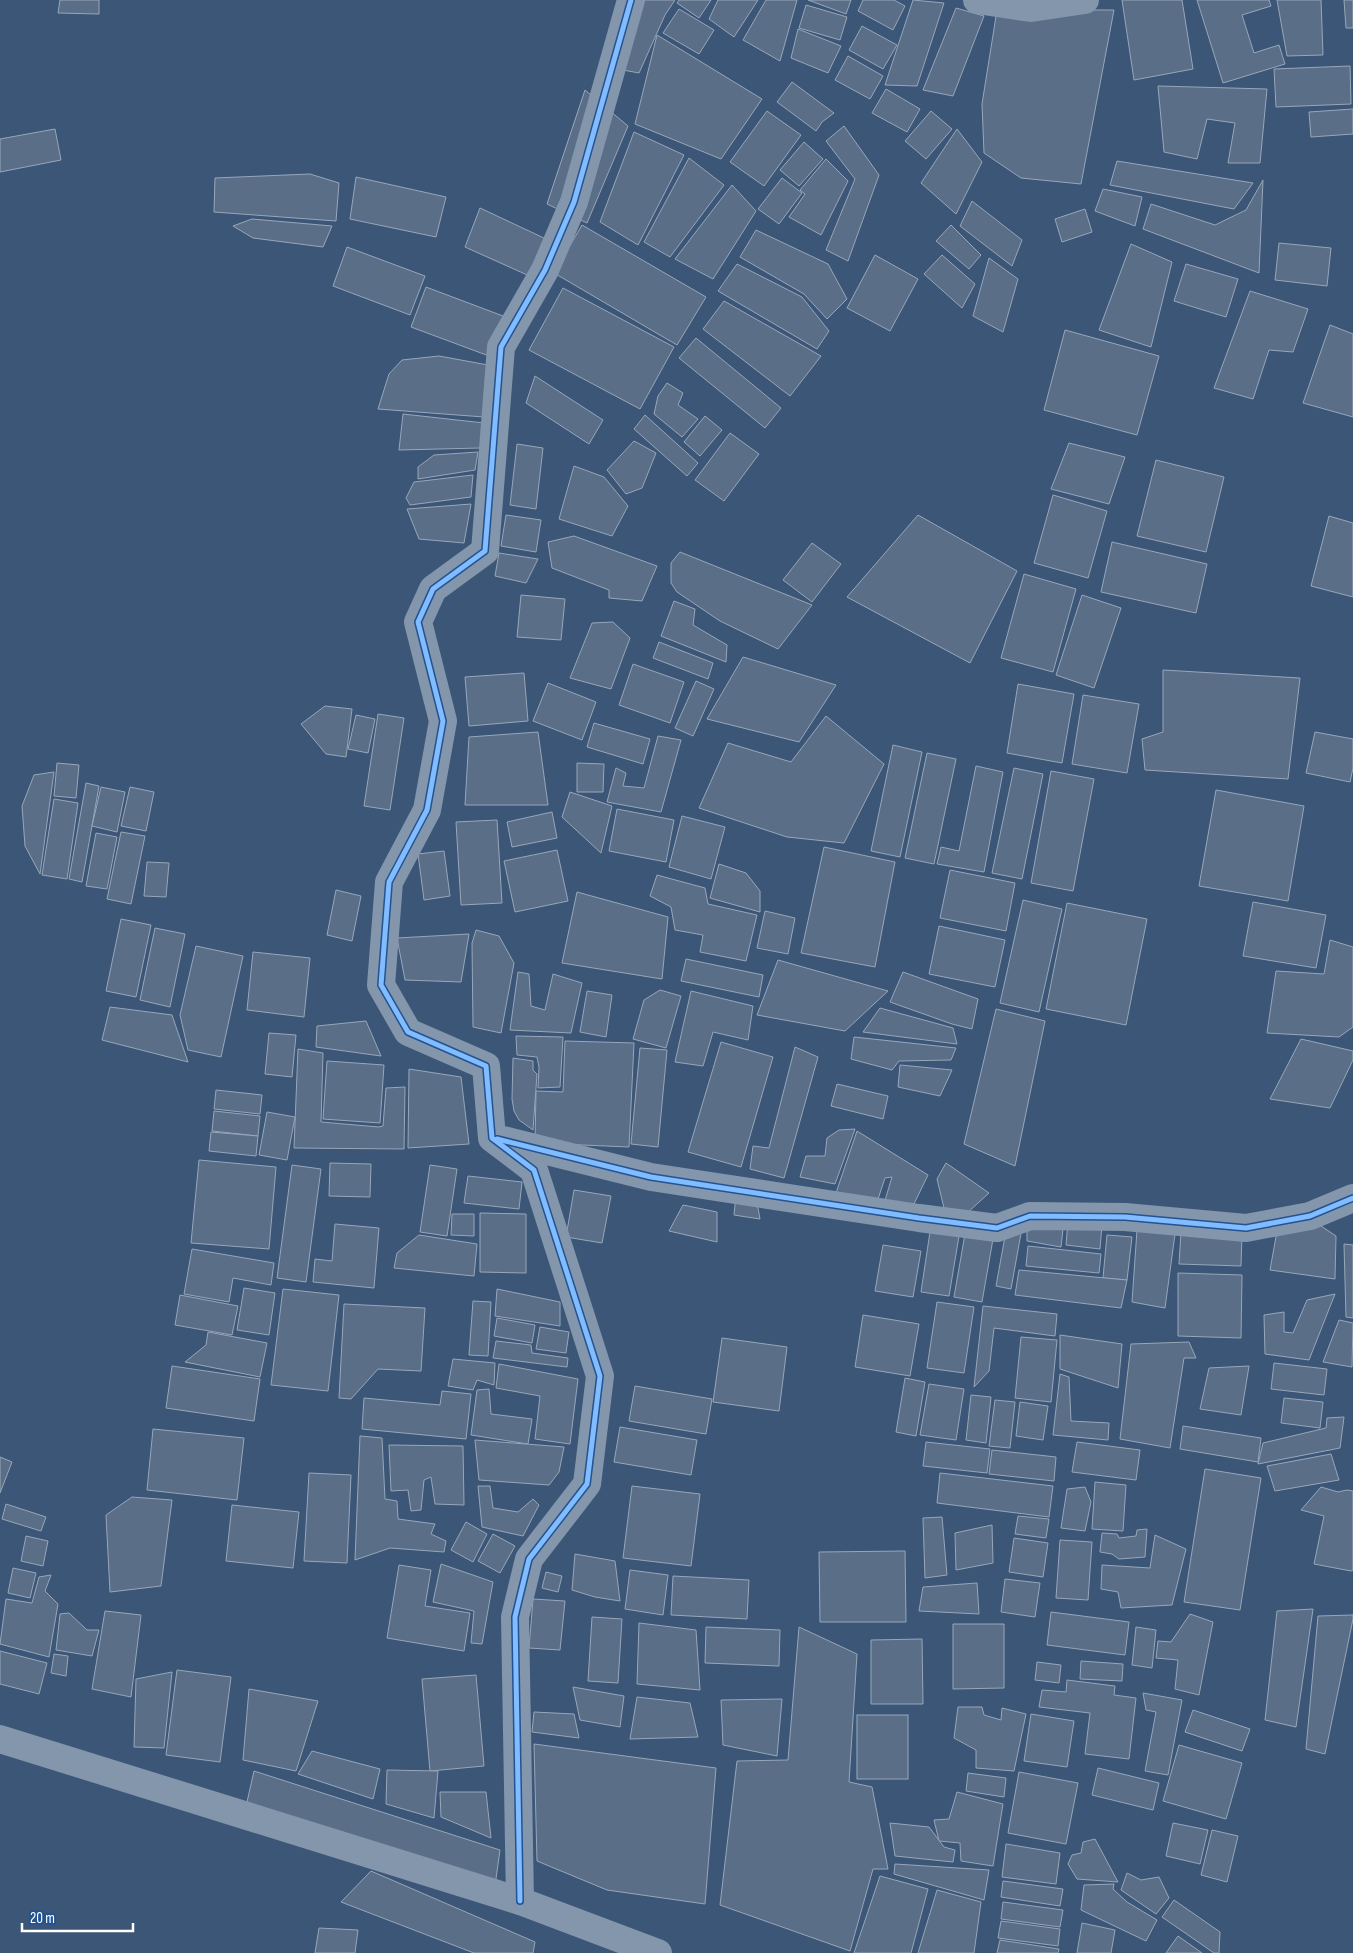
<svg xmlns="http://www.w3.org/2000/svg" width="1353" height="1953" font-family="'Sofia Sans Condensed',sans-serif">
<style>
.building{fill:#5a6e88;stroke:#98a7b9}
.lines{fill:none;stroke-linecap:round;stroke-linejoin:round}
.street{stroke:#8396ab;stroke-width:28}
.cycleway-casing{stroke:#235390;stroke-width:8}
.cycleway{stroke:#80bcff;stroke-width:5}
</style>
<rect width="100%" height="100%" fill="#3c5678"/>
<g class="building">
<path d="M60,0H99V14L58,13Z"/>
<path d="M638,0H675L665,15L639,73L607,67Z"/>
<path d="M679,0H711L699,18L677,3Z"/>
<path d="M718,0H758L734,37L709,19Z"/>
<path d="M766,0H797L780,61L743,40Z"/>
<path d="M808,0H851L846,14Z"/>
<path d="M863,0H894L905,6L893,30L858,11Z"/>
<path d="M913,0L944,3L917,86L885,85Z"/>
<path d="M1122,0H1182L1193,69L1134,80Z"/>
<path d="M1197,0H1269L1271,6L1242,15L1254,53L1279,45L1285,64L1223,83Z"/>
<path d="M1277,0H1321L1323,55L1287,56Z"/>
<path d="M1344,0H1353V28H1346Z"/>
<path d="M806,5L847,17L840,40L799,28Z"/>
<path d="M956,8L984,16L953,96L923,90Z"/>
<path d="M679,9L714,30L699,54L663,33Z"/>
<path d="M997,10H1114L1081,184L1021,178L984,153L982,104Z"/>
<path d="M862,26L897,45L883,69L849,50Z"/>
<path d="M798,29L841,46L828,73L791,58Z"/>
<path d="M657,35L762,99L721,159L635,124Z"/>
<path d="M848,56L883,76L870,99L835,80Z"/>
<path d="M1350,66L1351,104L1276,107L1274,69Z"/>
<path d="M792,82L834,113L822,122L816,131L777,102Z"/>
<path d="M1158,86L1267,89L1260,163H1228L1235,123L1207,119L1197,159L1164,152Z"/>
<path d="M886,89L920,109L907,132L872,113Z"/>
<path d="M585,90L628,126L587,223L547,204Z"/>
<path d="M1353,109V134L1311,137L1309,112Z"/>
<path d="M767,111L801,135L764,186L730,162Z"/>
<path d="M931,111L952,129L926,159L905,141Z"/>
<path d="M844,126L879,175L848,261L826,250L855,179L826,141Z"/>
<path d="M55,129L61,160L0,172V139Z"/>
<path d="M957,129L982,162L956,214L921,183Z"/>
<path d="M634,132L684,155L638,245L600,222Z"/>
<path d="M804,142L823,159L799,186L780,170Z"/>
<path d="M689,158L724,185L670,257L644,242Z"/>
<path d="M826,159L848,181L821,235L789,217L805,194L800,190Z"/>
<path d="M1117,161L1253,183L1234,209L1110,185Z"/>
<path d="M310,174L339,183L336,221L214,212L215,178Z"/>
<path d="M356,177L446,197L436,237L350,219Z"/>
<path d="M782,178L802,193L779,224L758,209Z"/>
<path d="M1263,180L1259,273L1143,229L1151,204L1215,225L1246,210Z"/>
<path d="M732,185L756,211L713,279L675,259Z"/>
<path d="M1103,189L1142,197L1135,226L1095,211Z"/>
<path d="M972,201L1022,240L1012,266L960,226Z"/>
<path d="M480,208L563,247L545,283L465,247Z"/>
<path d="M1085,209L1092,232L1062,242L1055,219Z"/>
<path d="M252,219L332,226L323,247L253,238L233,226Z"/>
<path d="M582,225L706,297L677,345L554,273Z"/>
<path d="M951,225L981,255L969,269L936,241Z"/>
<path d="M756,230L828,264L847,299L827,319L804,294L740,257Z"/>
<path d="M1279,243L1331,248L1327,286L1275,280Z"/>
<path d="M1131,244L1172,262L1151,347L1099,330Z"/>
<path d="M347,247L425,276L410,315L333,286Z"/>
<path d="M875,255L918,279L890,331L847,308Z"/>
<path d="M942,255L975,284L962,308L924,274Z"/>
<path d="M989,258L1018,279L1003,332L973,316Z"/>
<path d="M737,264L802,297L829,331L817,349L718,291Z"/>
<path d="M1186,264L1238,279L1226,317L1174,301Z"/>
<path d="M426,287L503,316L489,356L411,327Z"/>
<path d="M563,288L674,347L640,409L529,350Z"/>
<path d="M1250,291L1308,309L1293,352L1269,350L1253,399L1214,388Z"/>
<path d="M724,301L821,356L790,396L703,329Z"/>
<path d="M1330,325L1353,334V417L1303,403Z"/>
<path d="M1065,330L1159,356L1137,435L1044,410Z"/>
<path d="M696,338L781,408L765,428L679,358Z"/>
<path d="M439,356L488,365L484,417L378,409L389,374L402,360Z"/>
<path d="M535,376L603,420L589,444L526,403Z"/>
<path d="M667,383L683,393L678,405L698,419L682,437L654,414L658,396Z"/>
<path d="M403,414L484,423L480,448L399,450Z"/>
<path d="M645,415L698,463L687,476L634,429Z"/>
<path d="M705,416L722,430L700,456L684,442Z"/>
<path d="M730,433L759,454L724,501L695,480Z"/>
<path d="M634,441L656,453L642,488L626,494L607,470Z"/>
<path d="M1069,443L1125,457L1109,504L1051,489Z"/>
<path d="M517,444L543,448L536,509L510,505Z"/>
<path d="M478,452L475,470L418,479V467L434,455Z"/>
<path d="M1156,460L1224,477L1206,552L1137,536Z"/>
<path d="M574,466L604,477L628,506L612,536L559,519Z"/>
<path d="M473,475L471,497L410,505L406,498L414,482Z"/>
<path d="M1053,495L1107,511L1088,578L1034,563Z"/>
<path d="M471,504L464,543L419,539L407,509Z"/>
<path d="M506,515L541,520L536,552L501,546Z"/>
<path d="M918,515L1017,571L970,663L847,597Z"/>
<path d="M1329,516L1353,523V597L1311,586Z"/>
<path d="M574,536L657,566L642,601L609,598V590L552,568L548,542Z"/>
<path d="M1112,542L1207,564L1196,613L1101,592Z"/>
<path d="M812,543L841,564L812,602L783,580Z"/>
<path d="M680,552L812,605L778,649L720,621L677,592L671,583V563Z"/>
<path d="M499,553L538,559L526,583L495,576Z"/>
<path d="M1024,574L1076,589L1053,672L1001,658Z"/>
<path d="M521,595L565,599L561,640L517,637Z"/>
<path d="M1082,595L1121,608L1094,688L1056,675Z"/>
<path d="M674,601L695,609L693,625L727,645L726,662L661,636Z"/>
<path d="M613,622L630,638L611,689L570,678L592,623Z"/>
<path d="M659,642L713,663L708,679L653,658Z"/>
<path d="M743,657L836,685L799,742L707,719Z"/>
<path d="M633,664L684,682L670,723L619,705Z"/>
<path d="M1163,670L1300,678L1288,779L1145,770L1142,739L1163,732Z"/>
<path d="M524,673L528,721L469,726L465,677Z"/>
<path d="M696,681L714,689L693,736L675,728Z"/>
<path d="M548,683L596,702L582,740L533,721Z"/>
<path d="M1018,684L1074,694L1062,763L1007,753Z"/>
<path d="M1083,695L1139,704L1127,773L1072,764Z"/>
<path d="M325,706L352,709L346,757L326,754L301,724Z"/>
<path d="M378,714L404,718L390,810L364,806Z"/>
<path d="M356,715L375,719L368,753L348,749Z"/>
<path d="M826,716L884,764L844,843L787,837L699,808L728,743L791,762Z"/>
<path d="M594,723L650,739L643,764L587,747Z"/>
<path d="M538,732L548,805H465L469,737Z"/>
<path d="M1315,732L1353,739V768L1350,782L1306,773Z"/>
<path d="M658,736L681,740L661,812L607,802L616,768L626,773L623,786L644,788Z"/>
<path d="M893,745L922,752L900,857L871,851Z"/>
<path d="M927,753L956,759L934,864L905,858Z"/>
<path d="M57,763L79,765L76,798L54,796Z"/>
<path d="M577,763L604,764L603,792H577Z"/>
<path d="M976,766L1003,772L984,872L937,864L941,847L959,851Z"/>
<path d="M1014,768L1043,774L1022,879L992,873Z"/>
<path d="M1051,771L1094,779L1073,891L1031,883Z"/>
<path d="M54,772L40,874L25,846L22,806L34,775Z"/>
<path d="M86,783L99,786L82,882L69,879Z"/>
<path d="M101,787L125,792L117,832L92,826Z"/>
<path d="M130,787L154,792L146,831L121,826Z"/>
<path d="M1216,790L1304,806L1288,901L1199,886Z"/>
<path d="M570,792L612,806L601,853L562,817Z"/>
<path d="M54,799L78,803L67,879L42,875Z"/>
<path d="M617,809L674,820L666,862L609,851Z"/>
<path d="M552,812L557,838L512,847L507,822Z"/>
<path d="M682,816L725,827L711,879L669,867Z"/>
<path d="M497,820L502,903L461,905L456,822Z"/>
<path d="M121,832L145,836L131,904L107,899Z"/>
<path d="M96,833L117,837L107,889L86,886Z"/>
<path d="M824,847L895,862L875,967L801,953Z"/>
<path d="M557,850L568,901L515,912L504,861Z"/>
<path d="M444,851L450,896L424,900L418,854Z"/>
<path d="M147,862L169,863L166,897L144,896Z"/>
<path d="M719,864L746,873L760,891V912L710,898Z"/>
<path d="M950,870L1015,883L1006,931L940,918Z"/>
<path d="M657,875L705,888L708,904L757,915L746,961L700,952L703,935L675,930L671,907L650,896Z"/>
<path d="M336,890L361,896L352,941L327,935Z"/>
<path d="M577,892L668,917L662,979L562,963Z"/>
<path d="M1023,900L1062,909L1039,1012L1000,1003Z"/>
<path d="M1253,902L1326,915L1316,968L1243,956Z"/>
<path d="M1067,903L1147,919L1126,1025L1046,1009Z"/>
<path d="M765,911L795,918L788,954L757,948Z"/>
<path d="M121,919L151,925L136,997L106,991Z"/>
<path d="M939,926L1005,940L995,987L929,974Z"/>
<path d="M155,928L185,934L170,1007L140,1000Z"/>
<path d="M476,930L499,936L514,963L501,1033L473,1027L472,943Z"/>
<path d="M469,934L461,982L405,980L397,938Z"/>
<path d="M1330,940L1353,947V1027L1339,1037L1267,1033L1276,971L1324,974Z"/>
<path d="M196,946L243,956L221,1057L188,1050L180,1015Z"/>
<path d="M253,952L310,958L304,1017L247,1010Z"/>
<path d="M686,959L763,975L759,997L681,981Z"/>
<path d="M778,960L888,991L845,1031L757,1015Z"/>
<path d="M518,972L529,974L531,1006L545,1010L553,974L582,983L571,1033L510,1030Z"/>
<path d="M903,972L978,999L972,1029L952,1024L890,1002Z"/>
<path d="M660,990L681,996L666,1048L633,1039L644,1000Z"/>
<path d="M587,991L612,995L606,1037L580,1032Z"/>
<path d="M691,991L753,1006L748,1040L713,1032L703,1066L675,1062Z"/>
<path d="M110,1007L172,1015L188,1062L102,1040Z"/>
<path d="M880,1008L953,1028L957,1044L863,1032Z"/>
<path d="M996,1009L1045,1021L1015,1166L964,1144Z"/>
<path d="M366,1021L381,1056L316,1047L317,1026Z"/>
<path d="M269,1033L296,1035L292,1077L265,1074Z"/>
<path d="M516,1036L563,1037L560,1087L538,1088L539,1067L537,1057L517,1055Z"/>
<path d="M854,1037L956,1048L951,1060L899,1061L892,1070L851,1059Z"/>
<path d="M1301,1039L1353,1051V1060L1330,1108L1270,1099Z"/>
<path d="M565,1041L634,1043L629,1147L535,1143L536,1091L563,1092Z"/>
<path d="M721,1042L773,1057L741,1167L688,1152Z"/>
<path d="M795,1047L818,1057L784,1178L750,1169L753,1146L769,1148Z"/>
<path d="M640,1048L667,1050L658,1147L631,1144Z"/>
<path d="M298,1049L323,1053L321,1122L379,1127L383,1126L386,1088L405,1087L404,1149L294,1148Z"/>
<path d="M513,1058L533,1061V1070L537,1074L533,1130L519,1120L514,1111L512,1099Z"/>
<path d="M327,1061L384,1065L380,1123L323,1119Z"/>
<path d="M900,1065L952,1070L940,1096L898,1087Z"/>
<path d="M409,1069L461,1077L469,1144L408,1148Z"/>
<path d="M837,1084L888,1096L883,1119L831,1106Z"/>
<path d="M216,1090L262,1095L260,1114L214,1109Z"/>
<path d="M214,1111L260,1116L258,1136L212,1131Z"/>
<path d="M267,1112L295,1117L287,1160L259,1155Z"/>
<path d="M855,1129L835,1184L800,1177L806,1156H825L827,1138L839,1130Z"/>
<path d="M857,1131L928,1175L911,1210L883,1207L892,1177L885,1178L876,1205L836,1193Z"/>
<path d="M211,1132L258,1136L256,1156L209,1151Z"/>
<path d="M199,1160L276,1167L269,1249L191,1243Z"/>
<path d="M330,1163L371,1164L370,1197L329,1196Z"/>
<path d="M946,1163L989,1193L967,1213L944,1208L937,1179Z"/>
<path d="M292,1165L321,1169L306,1282L277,1278Z"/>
<path d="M430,1165L457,1169L447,1236L420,1232Z"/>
<path d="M468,1176L522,1182L519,1209L464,1203Z"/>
<path d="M574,1190L611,1196L602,1243L566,1237Z"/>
<path d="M736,1195L753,1203L758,1208L760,1219L734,1215Z"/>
<path d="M683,1205L717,1212V1242L669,1231Z"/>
<path d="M480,1213L526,1214V1273L480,1272Z"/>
<path d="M452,1214H474V1236L451,1235Z"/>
<path d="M1064,1220L1061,1247L1027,1241V1221Z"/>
<path d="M1312,1220L1336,1236L1335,1279L1270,1270L1277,1231Z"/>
<path d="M1023,1222L1011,1289L996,1286L1006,1231Z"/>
<path d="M1068,1222L1102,1225L1100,1249L1066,1245Z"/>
<path d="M335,1224L379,1228L374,1288L313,1282L315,1259L332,1261Z"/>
<path d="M931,1225L960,1230L949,1296L921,1292Z"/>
<path d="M1137,1230L1175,1234L1165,1308L1132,1302Z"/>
<path d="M1181,1232L1242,1234L1241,1266L1179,1264Z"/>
<path d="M965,1234L993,1239L982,1302L954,1297Z"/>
<path d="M419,1235L477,1244L474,1276L394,1268L397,1253Z"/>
<path d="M1107,1235L1132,1237L1127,1280L1103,1278Z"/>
<path d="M1344,1244L1353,1245V1318L1346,1317Z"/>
<path d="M883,1245L921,1251L913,1297L875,1291Z"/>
<path d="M1028,1246L1101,1254L1099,1273L1026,1266Z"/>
<path d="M192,1249L274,1263L271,1285L233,1278L229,1302L184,1294Z"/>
<path d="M1019,1270L1127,1280L1121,1308L1015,1295Z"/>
<path d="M1178,1273L1242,1275L1241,1338L1178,1336Z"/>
<path d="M244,1288L275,1293L269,1335L237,1330Z"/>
<path d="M283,1289L339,1295L328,1391L271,1385Z"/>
<path d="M497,1289L560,1302V1326L495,1316Z"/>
<path d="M1335,1294L1309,1360L1265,1354L1264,1315L1284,1312V1332L1293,1333L1307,1300Z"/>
<path d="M180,1295L238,1306L232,1335L175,1325Z"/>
<path d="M473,1301L491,1302L488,1356L469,1355Z"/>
<path d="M937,1302L974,1307L964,1373L927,1368Z"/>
<path d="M344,1304L425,1308L421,1371L378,1369L351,1399L339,1398Z"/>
<path d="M983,1306L1057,1314L1055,1336L994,1328L989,1371L974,1387Z"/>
<path d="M863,1315L919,1324L910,1376L855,1367Z"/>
<path d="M497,1318L535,1325L532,1343L494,1336Z"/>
<path d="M1339,1320L1353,1323L1352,1367L1323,1362Z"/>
<path d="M540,1327L569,1332L566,1353L536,1349Z"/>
<path d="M208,1332L267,1343L260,1377L185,1362L206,1345Z"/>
<path d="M1060,1335L1122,1344L1118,1388L1060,1369Z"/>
<path d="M1021,1337L1057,1340L1051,1402L1015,1398Z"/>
<path d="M722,1338L787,1347L779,1411L713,1402Z"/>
<path d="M496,1341L531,1345L532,1353L568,1358L567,1367L493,1358Z"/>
<path d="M1189,1342L1196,1358H1184L1170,1448L1120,1439L1131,1344Z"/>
<path d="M453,1359L495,1363L494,1385L477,1380L473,1390L448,1386Z"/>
<path d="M1274,1363L1327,1369L1324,1395L1271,1389Z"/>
<path d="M499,1364L578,1379L570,1444L535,1439L540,1396L496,1388Z"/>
<path d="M172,1366L260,1379L254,1421L166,1408Z"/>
<path d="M1249,1366L1241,1415L1200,1409L1209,1368Z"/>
<path d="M1060,1374L1069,1377L1071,1421L1109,1423L1108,1440L1053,1435Z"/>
<path d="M905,1378L925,1382L916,1436L896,1432Z"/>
<path d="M929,1384L964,1389L956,1440L920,1435Z"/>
<path d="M635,1386L712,1399L706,1434L629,1421Z"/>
<path d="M489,1389L491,1414L532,1419L528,1444L471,1435L477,1390Z"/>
<path d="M442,1391L471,1394L466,1439L362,1429L364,1398L440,1405Z"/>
<path d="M971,1395L991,1397L986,1443L966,1440Z"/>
<path d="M1284,1398L1323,1402L1320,1428L1281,1423Z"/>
<path d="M995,1400L1015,1402L1010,1448L989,1446Z"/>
<path d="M1020,1402L1048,1406L1043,1440L1016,1436Z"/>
<path d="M1344,1417L1340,1448L1258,1464L1263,1443L1326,1428L1327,1418Z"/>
<path d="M1183,1426L1261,1438L1258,1462L1180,1449Z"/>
<path d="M620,1427L697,1440L691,1475L614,1462Z"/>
<path d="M153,1429L244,1438L237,1500L147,1490Z"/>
<path d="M360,1436L382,1438L385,1499L397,1501L398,1519L435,1524L431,1534L446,1541L444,1552L390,1548L355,1560Z"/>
<path d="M475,1440L564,1447L559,1472L549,1485L479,1480Z"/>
<path d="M926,1442L990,1449L987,1473L923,1466Z"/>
<path d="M1077,1442L1140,1450L1136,1480L1072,1472Z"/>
<path d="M389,1445L463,1446L464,1505L435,1504L431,1477L424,1480L421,1510L411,1511L408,1490L391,1491Z"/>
<path d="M992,1450L1056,1457L1054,1481L989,1474Z"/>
<path d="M1331,1454L1339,1480L1275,1491L1267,1466Z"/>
<path d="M0,1457L12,1462L0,1493Z"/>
<path d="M1205,1469L1261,1478L1240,1610L1184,1602Z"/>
<path d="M309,1473L351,1475L347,1563L304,1561Z"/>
<path d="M940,1473L1053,1486L1049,1517L937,1503Z"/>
<path d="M1095,1482L1126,1485L1123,1531L1092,1529Z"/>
<path d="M478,1486H490L493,1508L518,1512L533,1499L539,1505L523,1536L482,1527Z"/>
<path d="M632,1486L700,1494L691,1566L623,1558Z"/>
<path d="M1085,1487L1091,1502L1085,1531L1061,1528L1067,1489Z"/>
<path d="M1321,1487L1338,1492L1347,1490L1353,1491V1570L1351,1571L1314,1564L1324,1516L1301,1510Z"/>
<path d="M132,1497L172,1500L161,1586L110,1592L106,1515Z"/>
<path d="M6,1504L46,1517L41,1531L2,1519Z"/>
<path d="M232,1505L299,1512L293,1568L226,1561Z"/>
<path d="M1018,1516L1049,1519L1046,1538L1015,1534Z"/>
<path d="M942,1517L947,1575L925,1578L923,1518Z"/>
<path d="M466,1522L487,1534L473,1562L451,1550Z"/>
<path d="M992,1525L993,1563L956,1570L955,1533Z"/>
<path d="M1147,1529L1145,1557L1119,1559L1112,1554L1100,1552L1102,1533L1117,1534L1119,1538L1136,1536L1137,1530Z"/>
<path d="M493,1534L515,1546L500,1573L478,1561Z"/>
<path d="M1155,1535L1186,1549L1172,1605L1121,1608L1118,1592L1101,1589L1102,1565L1150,1568Z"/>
<path d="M26,1536L48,1541L43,1566L21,1561Z"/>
<path d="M1014,1538L1048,1543L1043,1577L1009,1572Z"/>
<path d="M1060,1540L1092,1542L1088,1600L1056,1598Z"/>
<path d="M905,1551L906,1622H820L819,1552Z"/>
<path d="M575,1554L615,1561L620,1601L595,1597L572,1590Z"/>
<path d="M441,1564L493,1582L482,1644L471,1643L474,1611L433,1602Z"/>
<path d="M399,1565L431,1570L425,1606L470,1613L464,1651L387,1638Z"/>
<path d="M13,1568L36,1573L30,1598L8,1593Z"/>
<path d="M630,1570L668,1575L663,1615L625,1609Z"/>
<path d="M546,1572L562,1576L558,1592L542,1588Z"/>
<path d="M51,1575L45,1591L58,1604L49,1657L0,1644L6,1599L32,1603L39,1577Z"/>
<path d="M673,1576L749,1580L747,1619L671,1615Z"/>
<path d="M1005,1579L1040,1583L1035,1617L1001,1612Z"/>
<path d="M977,1583L979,1614L919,1611L923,1587Z"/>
<path d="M533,1599L565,1601L560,1650L529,1648Z"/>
<path d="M1313,1609L1296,1727L1265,1720L1277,1611Z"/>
<path d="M105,1611L141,1615L131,1697L92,1689Z"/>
<path d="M1051,1612L1129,1622L1125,1655L1047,1645Z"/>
<path d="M69,1613L87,1630H99L92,1656L56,1650L60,1614Z"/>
<path d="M1190,1614L1213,1622L1199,1695L1175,1689L1178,1660L1156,1658L1158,1641L1171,1642Z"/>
<path d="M1353,1615V1619L1325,1754L1306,1749L1318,1616Z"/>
<path d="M592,1617L622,1619L618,1683L588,1681Z"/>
<path d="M639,1623L696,1630L700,1690L637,1684Z"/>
<path d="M953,1624H1004V1688L953,1689Z"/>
<path d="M706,1627L780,1630L779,1666L705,1663Z"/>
<path d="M799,1627L857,1654L849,1782L872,1787L888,1869H873L850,1951L720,1905L737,1761L788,1760Z"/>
<path d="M1136,1627L1156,1630L1152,1668L1132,1665Z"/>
<path d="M922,1639L923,1704H871V1640Z"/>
<path d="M0,1651L47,1663L39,1694L0,1684Z"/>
<path d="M54,1654L68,1656L66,1676L51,1673Z"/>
<path d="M1081,1661L1123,1664L1122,1681L1080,1679Z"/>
<path d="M1037,1662L1061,1665L1059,1683L1035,1680Z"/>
<path d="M177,1670L231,1677L220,1762L166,1755Z"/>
<path d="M172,1672L164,1748L134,1747L136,1679Z"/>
<path d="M476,1675L484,1766L430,1771L422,1679Z"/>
<path d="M1067,1680L1115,1686L1114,1695L1136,1698L1129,1759L1085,1754L1090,1713L1039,1707L1042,1690L1066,1692Z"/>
<path d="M573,1687L624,1696L620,1727L580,1720Z"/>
<path d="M249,1689L318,1701L296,1771L243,1760Z"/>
<path d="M1143,1693L1182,1700L1168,1775L1145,1771L1156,1712L1146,1710Z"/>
<path d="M637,1697L690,1703L698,1737L630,1739Z"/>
<path d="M782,1699L777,1756L723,1745L721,1700Z"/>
<path d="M958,1707H982L984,1715L1001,1720L1002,1708L1026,1714L1014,1771L976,1768V1750L954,1738Z"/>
<path d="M1193,1710L1250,1729L1242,1751L1185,1732Z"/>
<path d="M534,1712L574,1714L579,1738L532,1732Z"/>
<path d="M1031,1714L1074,1721L1067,1767L1024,1761Z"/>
<rect x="857" y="1715" width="51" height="64"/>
<path d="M534,1744L716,1768L705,1904L607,1890L537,1861Z"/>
<path d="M1179,1745L1242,1763L1226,1819L1163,1801Z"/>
<path d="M312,1751L380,1769L373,1799L298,1774Z"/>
<path d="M1098,1768L1159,1783L1153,1810L1092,1795Z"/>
<path d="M387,1770L438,1771L434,1818L386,1804Z"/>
<path d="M254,1771L500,1850L495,1886L247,1802Z"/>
<path d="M1019,1772L1078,1783L1066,1844L1008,1833Z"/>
<path d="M968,1773L1006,1778L1004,1797L966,1791Z"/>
<path d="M440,1792H486L491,1838L441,1817Z"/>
<path d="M957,1792L1003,1804L993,1866L961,1861L960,1843L939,1841L934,1820L949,1819Z"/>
<path d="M890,1823L929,1827L944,1847L955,1850L953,1862L895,1856Z"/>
<path d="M1173,1823L1208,1830L1200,1864L1166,1856Z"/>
<path d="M1212,1830L1238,1836L1227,1882L1201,1875Z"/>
<path d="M1095,1839L1118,1882L1077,1879L1068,1864L1072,1855L1081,1853L1083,1842Z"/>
<path d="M1006,1844L1060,1853L1056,1884L1002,1877Z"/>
<path d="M895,1864L989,1870L984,1900L894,1874Z"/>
<path d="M371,1871L535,1942L533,1953H474L341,1902Z"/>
<path d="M1127,1873L1141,1880L1159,1877L1169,1898L1156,1914L1121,1890Z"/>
<path d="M880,1876L928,1889L911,1953H854Z"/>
<path d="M1003,1881L1063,1889L1060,1906L1001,1897Z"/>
<path d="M1114,1884L1113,1889L1127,1902L1157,1920L1146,1941L1081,1910L1084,1885Z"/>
<path d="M937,1890L981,1902L974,1953H918Z"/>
<path d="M1174,1900L1220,1932L1219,1953H1214L1162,1917Z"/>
<path d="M1003,1902L1063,1910L1060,1927L1001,1919Z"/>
<path d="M1001,1921L1060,1929L1058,1946L998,1938Z"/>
<path d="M1082,1923L1115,1930L1111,1953H1077Z"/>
<path d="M319,1928L358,1930L355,1953H315Z"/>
<path d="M1178,1936L1202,1953H1166Z"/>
<path d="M1000,1940L1059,1949L1058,1953H997Z"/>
</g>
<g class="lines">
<g class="street">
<path d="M977,0L1031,8L1085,0"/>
<path d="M503,1140L651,1177L919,1218L997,1228L1030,1216L1125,1217L1246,1228L1310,1216L1353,1198"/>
<path d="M0,1739L520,1901L658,1953"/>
<path d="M520,1901L515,1617L529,1559L587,1484L600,1376L534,1170L492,1138L486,1066L408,1032L381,985L389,882L427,810L443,721L418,622L433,589L485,551L501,347L545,270L574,202L631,0"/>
</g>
<defs>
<g id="cycleway">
<path d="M497,1139L651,1177L919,1218L997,1228L1030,1216L1125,1217L1246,1228L1310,1216L1353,1198"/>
<path d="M520,1901L515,1617L529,1559L587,1484L600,1376L534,1170L492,1138L486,1066L408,1032L381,985L389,882L427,810L443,721L418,622L433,589L485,551L501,347L545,270L574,202L631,0"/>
</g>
</defs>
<use href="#cycleway" class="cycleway-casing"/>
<use href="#cycleway" class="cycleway"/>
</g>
<path d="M22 1923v8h111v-8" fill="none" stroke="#ffffff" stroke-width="2.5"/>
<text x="30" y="1923" font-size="15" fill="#ffffff" stroke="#235390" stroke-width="4" paint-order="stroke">20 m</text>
</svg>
